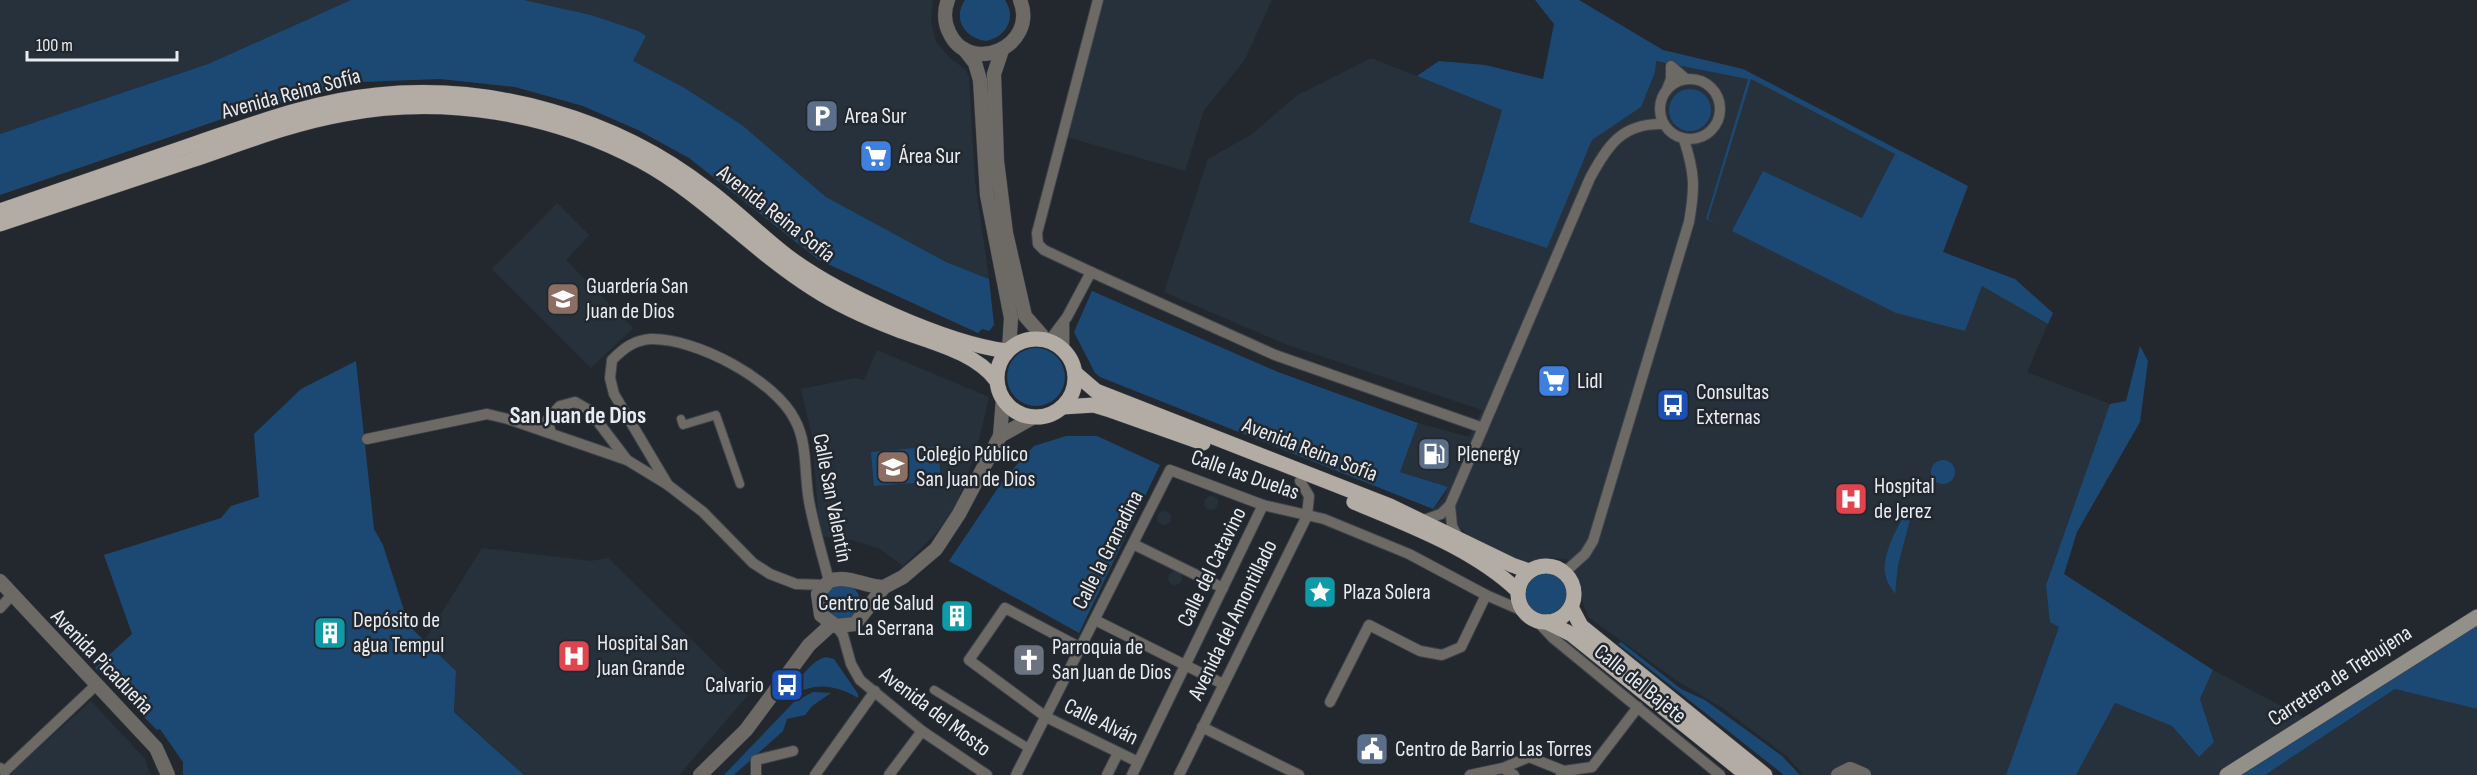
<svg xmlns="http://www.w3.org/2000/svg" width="2477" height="775" font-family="'Sofia Sans Condensed',sans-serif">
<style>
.built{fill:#27313c}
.green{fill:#1c4974}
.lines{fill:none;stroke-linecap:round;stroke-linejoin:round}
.pedestrian-casing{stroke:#3f434a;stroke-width:10}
.minor-casing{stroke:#3f434a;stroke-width:12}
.tertiary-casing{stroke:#3f434a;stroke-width:15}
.secondary-casing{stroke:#3f434a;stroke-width:16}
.primary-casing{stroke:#3f434a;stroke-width:16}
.pedestrian{stroke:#6d6a66;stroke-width:8}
.minor{stroke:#6d6a66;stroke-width:10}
.tertiary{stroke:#6d6a66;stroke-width:14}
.secondary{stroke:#938f89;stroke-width:15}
.primary{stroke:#b2aca5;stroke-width:15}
.labels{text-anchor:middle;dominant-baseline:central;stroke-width:5;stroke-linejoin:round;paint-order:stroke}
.street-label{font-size:22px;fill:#e8ecf0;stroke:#23282f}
.poi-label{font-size:22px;fill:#e8ecf0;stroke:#23282f;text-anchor:start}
.neighbourhood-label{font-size:24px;font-weight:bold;fill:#e8ecf0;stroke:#23282f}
</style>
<rect width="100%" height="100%" fill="#23282f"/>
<g class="built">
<path d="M0,0H351L208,64L0,134Z"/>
<path d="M524,0H933L931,21L936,42L951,59L965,69L969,77L975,181L989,279L946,262L826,197L742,125L683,87L632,61L646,36L591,15Z"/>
<path d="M1104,0H1272L1244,61L1204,110L1185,171L1067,137Z"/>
<path d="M1371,58L1502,110L1469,221L1547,247L1592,140L1640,107L1655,61L1748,78L1708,219L1750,78L1895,154L1862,218L1763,171L1896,313L1965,330L1982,286L2048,324L2027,372L2110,404L2046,585L2059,627L2006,775H1803L1788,757L1721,707L1676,680L1588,617L1567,559L1551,558L1529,564L1472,539L1460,527L1433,509L1444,497L1448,487L1400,472L1418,423L1469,437L1482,410L1285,344L1164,292L1208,159L1252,134L1296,96Z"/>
<path d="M557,203L589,235L566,260L633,328L591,368L492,269Z"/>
<path d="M877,350L989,397L976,452L955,508L940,529L903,566L880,549L852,540L820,536L812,436L801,389L855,378L864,380Z"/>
<circle cx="1211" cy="503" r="7"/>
<circle cx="1164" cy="518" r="7"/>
<path d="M482,548L591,561L608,558L748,695L679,775H524L454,711L456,671L424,641Z"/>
<circle cx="1175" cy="578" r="7"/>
<path d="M2213,670L2308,720L2225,775H2076L2115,703L2172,726L2199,757L2214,742L2200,699Z"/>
<path d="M2395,689L2477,709V775H2265Z"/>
<path d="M91,701L145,759L150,775H9Z"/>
</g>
<g class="green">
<path d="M351,0H524L591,15L638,31L646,36L633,61L683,87L742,125L826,197L946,262L989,279L994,325L989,331L982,329L978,333L819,260L689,158L638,130L583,106L515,87L440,79L361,82L231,116L0,195V134L208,64Z"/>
<path d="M965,0H1005C1017,18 1006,37 986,41C965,38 952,19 965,0Z"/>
<path d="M1535,0H1579L1663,50L1743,69L1968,186L1943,252L2015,279L2053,313L2048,324L1982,286L1965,331L1896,313L1732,231L1763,171L1862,218L1895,154L1751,79L1708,219L1716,224L1706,219L1748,79L1656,61L1655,72L1641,107L1592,140L1547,248L1469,222L1502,110L1417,76L1439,61L1485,65L1543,79L1554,24Z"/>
<circle cx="1690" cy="110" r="21"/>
<path d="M1092,291L1278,372L1418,423L1400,472L1448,487L1433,509L1100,377L1095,373L1074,332Z"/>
<path d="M2140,346L2148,361L2140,422L2077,532L2064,574L2213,670L2200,699L2214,742L2199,757L2172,726L2115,703L2076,775H2006L2059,627L2050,622L2046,585L2110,404L2126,401Z"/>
<circle cx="1036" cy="377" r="29"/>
<path d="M356,361L374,529L383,545L409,626L456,671L454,712L524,775H183V762L160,729L157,730L130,703L131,699L95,668L132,634L104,555L221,518L231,506L259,497L254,434L301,389Z"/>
<path d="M1066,436H1097L1160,465L1079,633L949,561L1004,479L1034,446Z"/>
<path d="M938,446L941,481L874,486L871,452Z"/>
<circle cx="1943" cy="472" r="12"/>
<path d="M1907,511L1912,512L1898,565L1895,594C1892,589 1887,583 1886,577C1880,558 1897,527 1907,511Z"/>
<circle cx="1547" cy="593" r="22"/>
<circle cx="842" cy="602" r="18"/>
<path d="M2477,615V709L2395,689L2265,775H2225Z"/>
<path d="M1621,642L1681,689L1705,700L1782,756L1800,775H1784L1618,644Z"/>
<path d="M826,657L834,659L858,694V698C832,683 811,682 786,700C796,686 808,661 826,657Z"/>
<path d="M813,692L831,693L812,706L805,715L787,719L783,731L734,775H724L794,702Z"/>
</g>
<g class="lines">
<defs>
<g id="pedestrian">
<path d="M681,419L683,425L716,415L740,484"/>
<path d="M934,690L1030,749"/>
</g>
<g id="minor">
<circle cx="1690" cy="109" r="30"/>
<path d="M1667,89L1671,79V66L1686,79"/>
<path d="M1091,272L1275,355L1483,428"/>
<path d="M1064,323V350"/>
<path d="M1049,341L1067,317L1091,272L1044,250L1038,244L1037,233L1098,0"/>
<path d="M551,433L547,420L560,406L575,402L589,410L627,460"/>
<path d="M367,439L487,414L508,419L627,460L668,485L703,512L753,563L770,574L796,584L825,585"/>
<path d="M668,485L614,394L610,378L612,360C624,348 634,340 651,339C696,338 775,380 795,420C808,444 804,474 809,501C814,528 822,554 829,581"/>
<path d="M1450,505L1452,526L1459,539"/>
<path d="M1421,521L1441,514L1450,505L1590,178C1608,145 1622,123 1663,124"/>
<path d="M1133,544L1223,588"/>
<path d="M1565,572L1585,554L1593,541L1689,222C1695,188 1695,173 1684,140"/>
<path d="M0,608L11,596"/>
<path d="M1095,620L1223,684"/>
<path d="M1537,621L1553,638L1720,775"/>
<path d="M836,626L843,635L851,664L860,680L922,731L987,775"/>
<path d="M1081,648L1005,608L969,660L1046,717L1138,762"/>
<path d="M1330,702L1369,625L1420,651L1442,655L1461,647L1486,595"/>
<path d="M1202,727L1299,775"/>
<path d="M0,768L5,771L95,686"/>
<path d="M1503,768L1514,775"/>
<path d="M756,775V760L793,751"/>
<path d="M815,775L875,691"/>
<path d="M889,775L922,731"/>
<path d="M1016,775L1170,470L1263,505L1324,519L1409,554L1486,595L1523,611"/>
<path d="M1107,775L1118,753"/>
<path d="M1132,775L1263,505"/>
<path d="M1179,775L1307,516L1309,496L1300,481"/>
<path d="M1470,775L1503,768L1529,757L1564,771"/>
<path d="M1561,775L1564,771L1592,767L1638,707"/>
</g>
<g id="tertiary">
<path d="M948,0C944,10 944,22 949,32C969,77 1039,46 1020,0"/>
<path d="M964,49L975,63L980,80L987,195L1011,318L1009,350"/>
<path d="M1002,50L994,74L997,161L1006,233L1025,316L1046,340"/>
<path d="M1000,436L1034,417"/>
<path d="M0,581L156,748L168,775"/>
<path d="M884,587C864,587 848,574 829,581L818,594L821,615L836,626L855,624L884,587L903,577L936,549L959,514L1000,436L1003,399"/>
<path d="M700,775L746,730L809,645L832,624"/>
<path d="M1838,775L1850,769L1864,775"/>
</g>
<path id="secondary" d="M2227,775L2477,617"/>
<g id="primary">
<path d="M0,211C66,188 131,166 197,143C256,123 315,101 377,95C492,83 616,118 707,189C735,210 760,235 787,256C838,294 945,343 1007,351"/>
<path d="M0,224C64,203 128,181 192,160C242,143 292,123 344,114C444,95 552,113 641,161C704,195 752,250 812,288C838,305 867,318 896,329C929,342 974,351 996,380"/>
<circle cx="1036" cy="378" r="39"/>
<path d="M1075,373L1096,391L1390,506L1512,565L1529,571"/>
<path d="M1062,407L1094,405L1107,409L1203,443"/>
<path d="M1354,502C1409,525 1474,549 1518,591"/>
<circle cx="1546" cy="594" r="28"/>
<path d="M1571,607L1581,626L1765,775"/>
<path d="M1547,622L1571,634L1747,775"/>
</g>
</defs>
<use href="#pedestrian" class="pedestrian-casing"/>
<use href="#minor" class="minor-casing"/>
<use href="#tertiary" class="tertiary-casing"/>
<use href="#secondary" class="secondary-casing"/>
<use href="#primary" class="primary-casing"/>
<use href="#pedestrian" class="pedestrian"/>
<use href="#minor" class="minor"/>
<use href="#tertiary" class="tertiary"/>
<use href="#secondary" class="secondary"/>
<use href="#primary" class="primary"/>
</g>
<defs>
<symbol id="parking-square" viewBox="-11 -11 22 22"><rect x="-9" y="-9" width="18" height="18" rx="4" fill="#5c6f8a" stroke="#23282f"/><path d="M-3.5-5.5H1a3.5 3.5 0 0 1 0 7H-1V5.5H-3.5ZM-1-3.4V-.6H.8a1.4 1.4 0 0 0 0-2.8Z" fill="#fff"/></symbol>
<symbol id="supermarket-square" viewBox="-11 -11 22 22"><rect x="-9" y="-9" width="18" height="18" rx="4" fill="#3f7fe0" stroke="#23282f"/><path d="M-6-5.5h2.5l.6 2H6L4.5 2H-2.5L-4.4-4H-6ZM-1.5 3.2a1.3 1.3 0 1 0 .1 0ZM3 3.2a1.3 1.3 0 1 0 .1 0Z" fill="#fff"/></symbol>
<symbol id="school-square" viewBox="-11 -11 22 22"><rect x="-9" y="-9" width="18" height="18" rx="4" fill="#8d6e63" stroke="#23282f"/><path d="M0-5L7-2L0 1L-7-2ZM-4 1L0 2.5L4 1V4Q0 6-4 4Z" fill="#fff"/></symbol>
<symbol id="bus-square" viewBox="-11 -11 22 22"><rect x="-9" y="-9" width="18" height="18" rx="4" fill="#1a4fb4" stroke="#23282f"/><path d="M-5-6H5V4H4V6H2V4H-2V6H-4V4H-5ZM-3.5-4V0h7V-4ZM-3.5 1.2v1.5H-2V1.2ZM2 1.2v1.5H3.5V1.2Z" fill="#fff"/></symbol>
<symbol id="fuel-square" viewBox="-11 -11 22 22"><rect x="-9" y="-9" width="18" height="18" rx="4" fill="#5c6f8a" stroke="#23282f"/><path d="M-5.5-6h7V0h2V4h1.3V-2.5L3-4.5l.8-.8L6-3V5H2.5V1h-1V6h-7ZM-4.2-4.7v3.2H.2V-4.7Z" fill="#fff"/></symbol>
<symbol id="university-square" viewBox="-11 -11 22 22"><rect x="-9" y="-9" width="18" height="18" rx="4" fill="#8d6e63" stroke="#23282f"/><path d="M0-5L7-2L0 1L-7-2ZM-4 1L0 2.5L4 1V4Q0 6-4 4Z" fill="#fff"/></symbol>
<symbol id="hospital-square" viewBox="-11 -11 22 22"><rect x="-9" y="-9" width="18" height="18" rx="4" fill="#e0444e" stroke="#23282f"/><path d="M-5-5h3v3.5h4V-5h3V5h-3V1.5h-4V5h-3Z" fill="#fff"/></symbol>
<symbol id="sight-square" viewBox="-11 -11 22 22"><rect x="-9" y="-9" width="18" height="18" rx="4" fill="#0f9aa8" stroke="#23282f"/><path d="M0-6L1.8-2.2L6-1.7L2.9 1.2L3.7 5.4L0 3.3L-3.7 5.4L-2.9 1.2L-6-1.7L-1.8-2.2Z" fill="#fff"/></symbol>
<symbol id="building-square" viewBox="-11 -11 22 22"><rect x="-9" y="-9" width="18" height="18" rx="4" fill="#0f9aa8" stroke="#23282f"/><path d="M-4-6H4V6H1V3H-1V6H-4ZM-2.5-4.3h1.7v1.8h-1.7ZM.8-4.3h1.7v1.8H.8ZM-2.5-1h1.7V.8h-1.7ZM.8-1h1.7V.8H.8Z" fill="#fff"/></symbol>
<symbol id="church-square" viewBox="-11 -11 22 22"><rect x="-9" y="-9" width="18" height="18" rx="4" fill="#6b7280" stroke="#23282f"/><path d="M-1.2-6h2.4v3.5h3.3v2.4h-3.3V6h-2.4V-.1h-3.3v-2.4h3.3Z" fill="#fff"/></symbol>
<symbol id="civic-square" viewBox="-11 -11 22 22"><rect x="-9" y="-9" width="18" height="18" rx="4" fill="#5c6f8a" stroke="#23282f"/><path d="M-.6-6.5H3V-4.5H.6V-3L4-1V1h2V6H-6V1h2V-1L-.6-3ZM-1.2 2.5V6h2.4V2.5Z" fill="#fff"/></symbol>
</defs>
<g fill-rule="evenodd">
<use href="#parking-square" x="803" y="97" width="38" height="38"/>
<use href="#supermarket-square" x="857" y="137" width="38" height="38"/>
<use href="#school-square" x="544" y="280" width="38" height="38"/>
<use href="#supermarket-square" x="1535" y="362" width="38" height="38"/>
<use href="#bus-square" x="1654" y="386" width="38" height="38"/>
<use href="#fuel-square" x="1415" y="435" width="38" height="38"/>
<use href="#university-square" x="874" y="448" width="38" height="38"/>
<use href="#hospital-square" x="1832" y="480" width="38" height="38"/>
<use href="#sight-square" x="1301" y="573" width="38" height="38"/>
<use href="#building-square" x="938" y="597" width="38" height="38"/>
<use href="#building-square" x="311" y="614" width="38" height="38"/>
<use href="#hospital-square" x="555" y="637" width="38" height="38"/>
<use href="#church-square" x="1010" y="641" width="38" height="38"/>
<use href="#bus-square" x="768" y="666" width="38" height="38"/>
<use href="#civic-square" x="1353" y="730" width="38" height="38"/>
</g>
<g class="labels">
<g class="street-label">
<text transform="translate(291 94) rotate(-15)">Avenida Reina Sofía</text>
<text transform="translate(776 214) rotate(38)">Avenida Reina Sofía</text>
<text transform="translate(1310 450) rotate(21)">Avenida Reina Sofía</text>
<text transform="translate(1245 475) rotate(19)">Calle las Duelas</text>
<text transform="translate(832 498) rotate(79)">Calle San Valentín</text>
<text transform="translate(1108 550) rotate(-63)">Calle la Granadina</text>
<text transform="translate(1212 567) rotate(-64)">Calle del Catavino</text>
<text transform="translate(1233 620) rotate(-64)">Avenida del Amontillado</text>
<text transform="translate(102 662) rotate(46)">Avenida Picadueña</text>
<text transform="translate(2340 676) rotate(-33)">Carretera de Trebujena</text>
<text transform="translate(1640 684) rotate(39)">Calle del Bajete</text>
<text transform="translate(935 712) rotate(37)">Avenida del Mosto</text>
<text transform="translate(1101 722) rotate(26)">Calle Alván</text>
</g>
<g class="poi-label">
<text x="845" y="116">Area Sur</text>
<text x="899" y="156">Área Sur</text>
<text x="586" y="286">Guardería San<tspan x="586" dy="25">Juan de Dios</tspan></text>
<text x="1577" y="381">Lidl</text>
<text x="1696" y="392">Consultas<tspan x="1696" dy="25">Externas</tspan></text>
<text x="916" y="454">Colegio Público<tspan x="916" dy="25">San Juan de Dios</tspan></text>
<text x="1457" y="454">Plenergy</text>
<text x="1874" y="486">Hospital<tspan x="1874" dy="25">de Jerez</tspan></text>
<text x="1343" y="592">Plaza Solera</text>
<text x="934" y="603" text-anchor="end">Centro de Salud<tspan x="934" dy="25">La Serrana</tspan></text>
<text x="353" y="620">Depósito de<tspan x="353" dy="25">agua Tempul</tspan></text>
<text x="597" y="643">Hospital San<tspan x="597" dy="25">Juan Grande</tspan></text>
<text x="1052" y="647">Parroquia de<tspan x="1052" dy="25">San Juan de Dios</tspan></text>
<text x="764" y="685" text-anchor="end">Calvario</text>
<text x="1395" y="749">Centro de Barrio Las Torres</text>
</g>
<g class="neighbourhood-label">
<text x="578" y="415">San Juan de Dios</text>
</g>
</g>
<path d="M27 51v9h150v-9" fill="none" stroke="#e8ecf0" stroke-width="3"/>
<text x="36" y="51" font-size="18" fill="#e8ecf0" stroke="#23282f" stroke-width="4.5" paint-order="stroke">100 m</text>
</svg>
